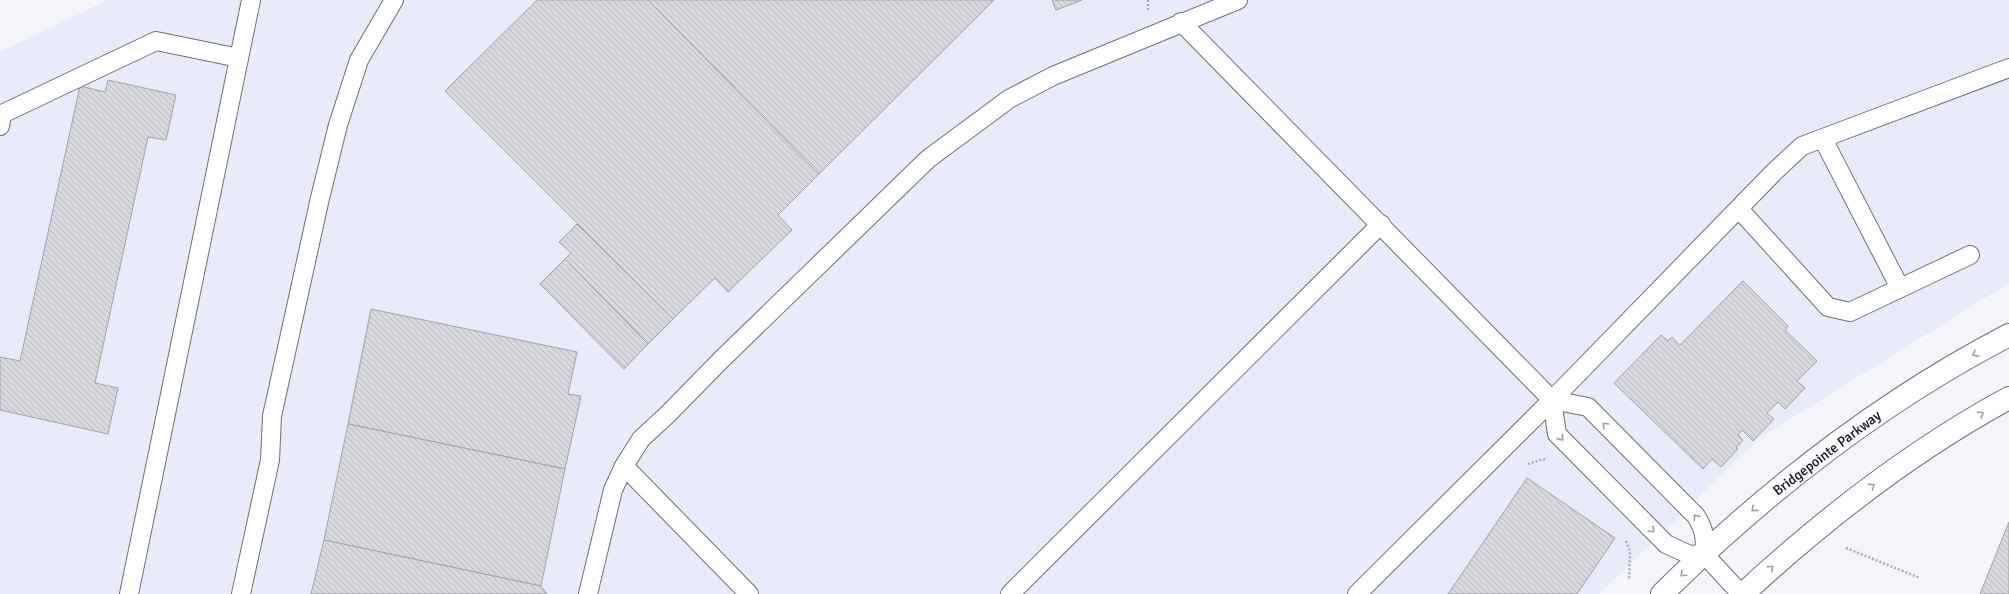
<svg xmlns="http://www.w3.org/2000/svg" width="2009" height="594" font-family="Signika,sans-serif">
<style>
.built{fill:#eaebfa}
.building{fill:url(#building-back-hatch);stroke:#a1a2a8}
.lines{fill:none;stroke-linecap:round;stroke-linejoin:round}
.lane-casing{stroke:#6f6f76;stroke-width:20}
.secondary-casing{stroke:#6f6f76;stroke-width:24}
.path{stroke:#acacb2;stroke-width:2.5;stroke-dasharray:2 2;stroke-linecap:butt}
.lane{stroke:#fff;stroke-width:18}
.secondary{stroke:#fff;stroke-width:22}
.oneway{stroke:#a0a0a1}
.labels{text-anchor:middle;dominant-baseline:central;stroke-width:3;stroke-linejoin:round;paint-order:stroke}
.street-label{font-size:14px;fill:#111214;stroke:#f4f4fb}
</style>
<defs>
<pattern id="building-back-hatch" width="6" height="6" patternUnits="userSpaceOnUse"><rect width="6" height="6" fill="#d8d8df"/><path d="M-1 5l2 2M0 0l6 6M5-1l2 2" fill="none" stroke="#b8b8be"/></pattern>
</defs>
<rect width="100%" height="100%" fill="#f4f4fb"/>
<path class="built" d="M108,0H2009V283L1760,438L1599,594H0V52Z"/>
<g class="building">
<path d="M537,0H648L819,174L778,215L792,230L728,292L715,278L673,319L445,91Z"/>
<path d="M648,0H994L819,174Z"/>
<path d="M1052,0H1082L1056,10Z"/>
<path d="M108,80L176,95L166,140L148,137L95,383L118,388L108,434L0,410V357L20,361L80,86L105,92Z"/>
<path d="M577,224L673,319L648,344L565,259L571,253L559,242Z"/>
<path d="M565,259L648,344L624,369L540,284Z"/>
<path d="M1743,281L1788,326L1785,330L1817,361L1797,381L1805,388L1785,409L1778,402L1767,413L1774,419L1753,441L1742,430L1738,435L1743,440L1736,448L1738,449L1721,467L1712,459L1703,469L1614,383L1661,335L1668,341L1672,337L1680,345Z"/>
<path d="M371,309L577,352L568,394L581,396L565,469L348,424Z"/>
<path d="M348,424L565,469L541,586L324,540Z"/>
<path d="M1527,478L1615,538L1577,594H1448Z"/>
<path d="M2009,522V594H1980Z"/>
<path d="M324,540L541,586L547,594H311Z"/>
</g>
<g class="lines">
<defs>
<g id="lane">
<path d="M1181,22L1552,400L1588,407L1696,516C1704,529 1706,538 1704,554"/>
<path d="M0,126L2,114L156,41L239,58"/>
<path d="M1823,139L1900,288"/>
<path d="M1739,209L1828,307L1850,312L1970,255"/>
<path d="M1552,400L1557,434L1666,544L1690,555L1704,554"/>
<path d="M624,466L749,594"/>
<path d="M1704,554L1741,594"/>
<path d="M129,594L251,0"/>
<path d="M241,594L270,460L272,416L320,198L338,125L359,60L394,0"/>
<path d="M588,594L613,490L624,466L641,439L667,415L722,359L928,159L1009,99L1053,76L1238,0"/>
<path d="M1010,594L1381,224"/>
<path d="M1357,594L1552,400L1774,172L1802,146L2009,68"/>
</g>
<g id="secondary">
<path d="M1662,594C1765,492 1880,402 2009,335"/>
<path d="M1743,594C1824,519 1911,451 2009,398"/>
</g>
</defs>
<use href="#lane" class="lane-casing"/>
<use href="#secondary" class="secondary-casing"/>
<g class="path">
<path d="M1148,10V0"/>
<path d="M1528,464L1543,459L1546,460"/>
<path d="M1626,541L1630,551L1629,579"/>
<path d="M1846,548L1920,578"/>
</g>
<use href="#lane" class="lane"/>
<use href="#secondary" class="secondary"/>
</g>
<defs><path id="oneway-chevron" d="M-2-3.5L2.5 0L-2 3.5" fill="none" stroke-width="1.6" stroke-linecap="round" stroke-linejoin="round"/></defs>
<g class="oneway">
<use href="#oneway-chevron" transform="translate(1975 354) rotate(151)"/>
<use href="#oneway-chevron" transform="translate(1981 414) rotate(-30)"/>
<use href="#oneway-chevron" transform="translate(1605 425) rotate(-135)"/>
<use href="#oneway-chevron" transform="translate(1561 438) rotate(51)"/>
<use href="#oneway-chevron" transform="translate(1872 486) rotate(-36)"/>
<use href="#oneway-chevron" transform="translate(1754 509) rotate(140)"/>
<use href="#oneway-chevron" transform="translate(1696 517) rotate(-126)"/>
<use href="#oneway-chevron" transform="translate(1652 530) rotate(45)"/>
<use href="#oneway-chevron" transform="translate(1771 568) rotate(-43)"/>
<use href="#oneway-chevron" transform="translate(1683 574) rotate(137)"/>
</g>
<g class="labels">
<g class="street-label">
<text transform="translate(1827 453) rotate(-37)">Bridgepointe Parkway</text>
</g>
</g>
</svg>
